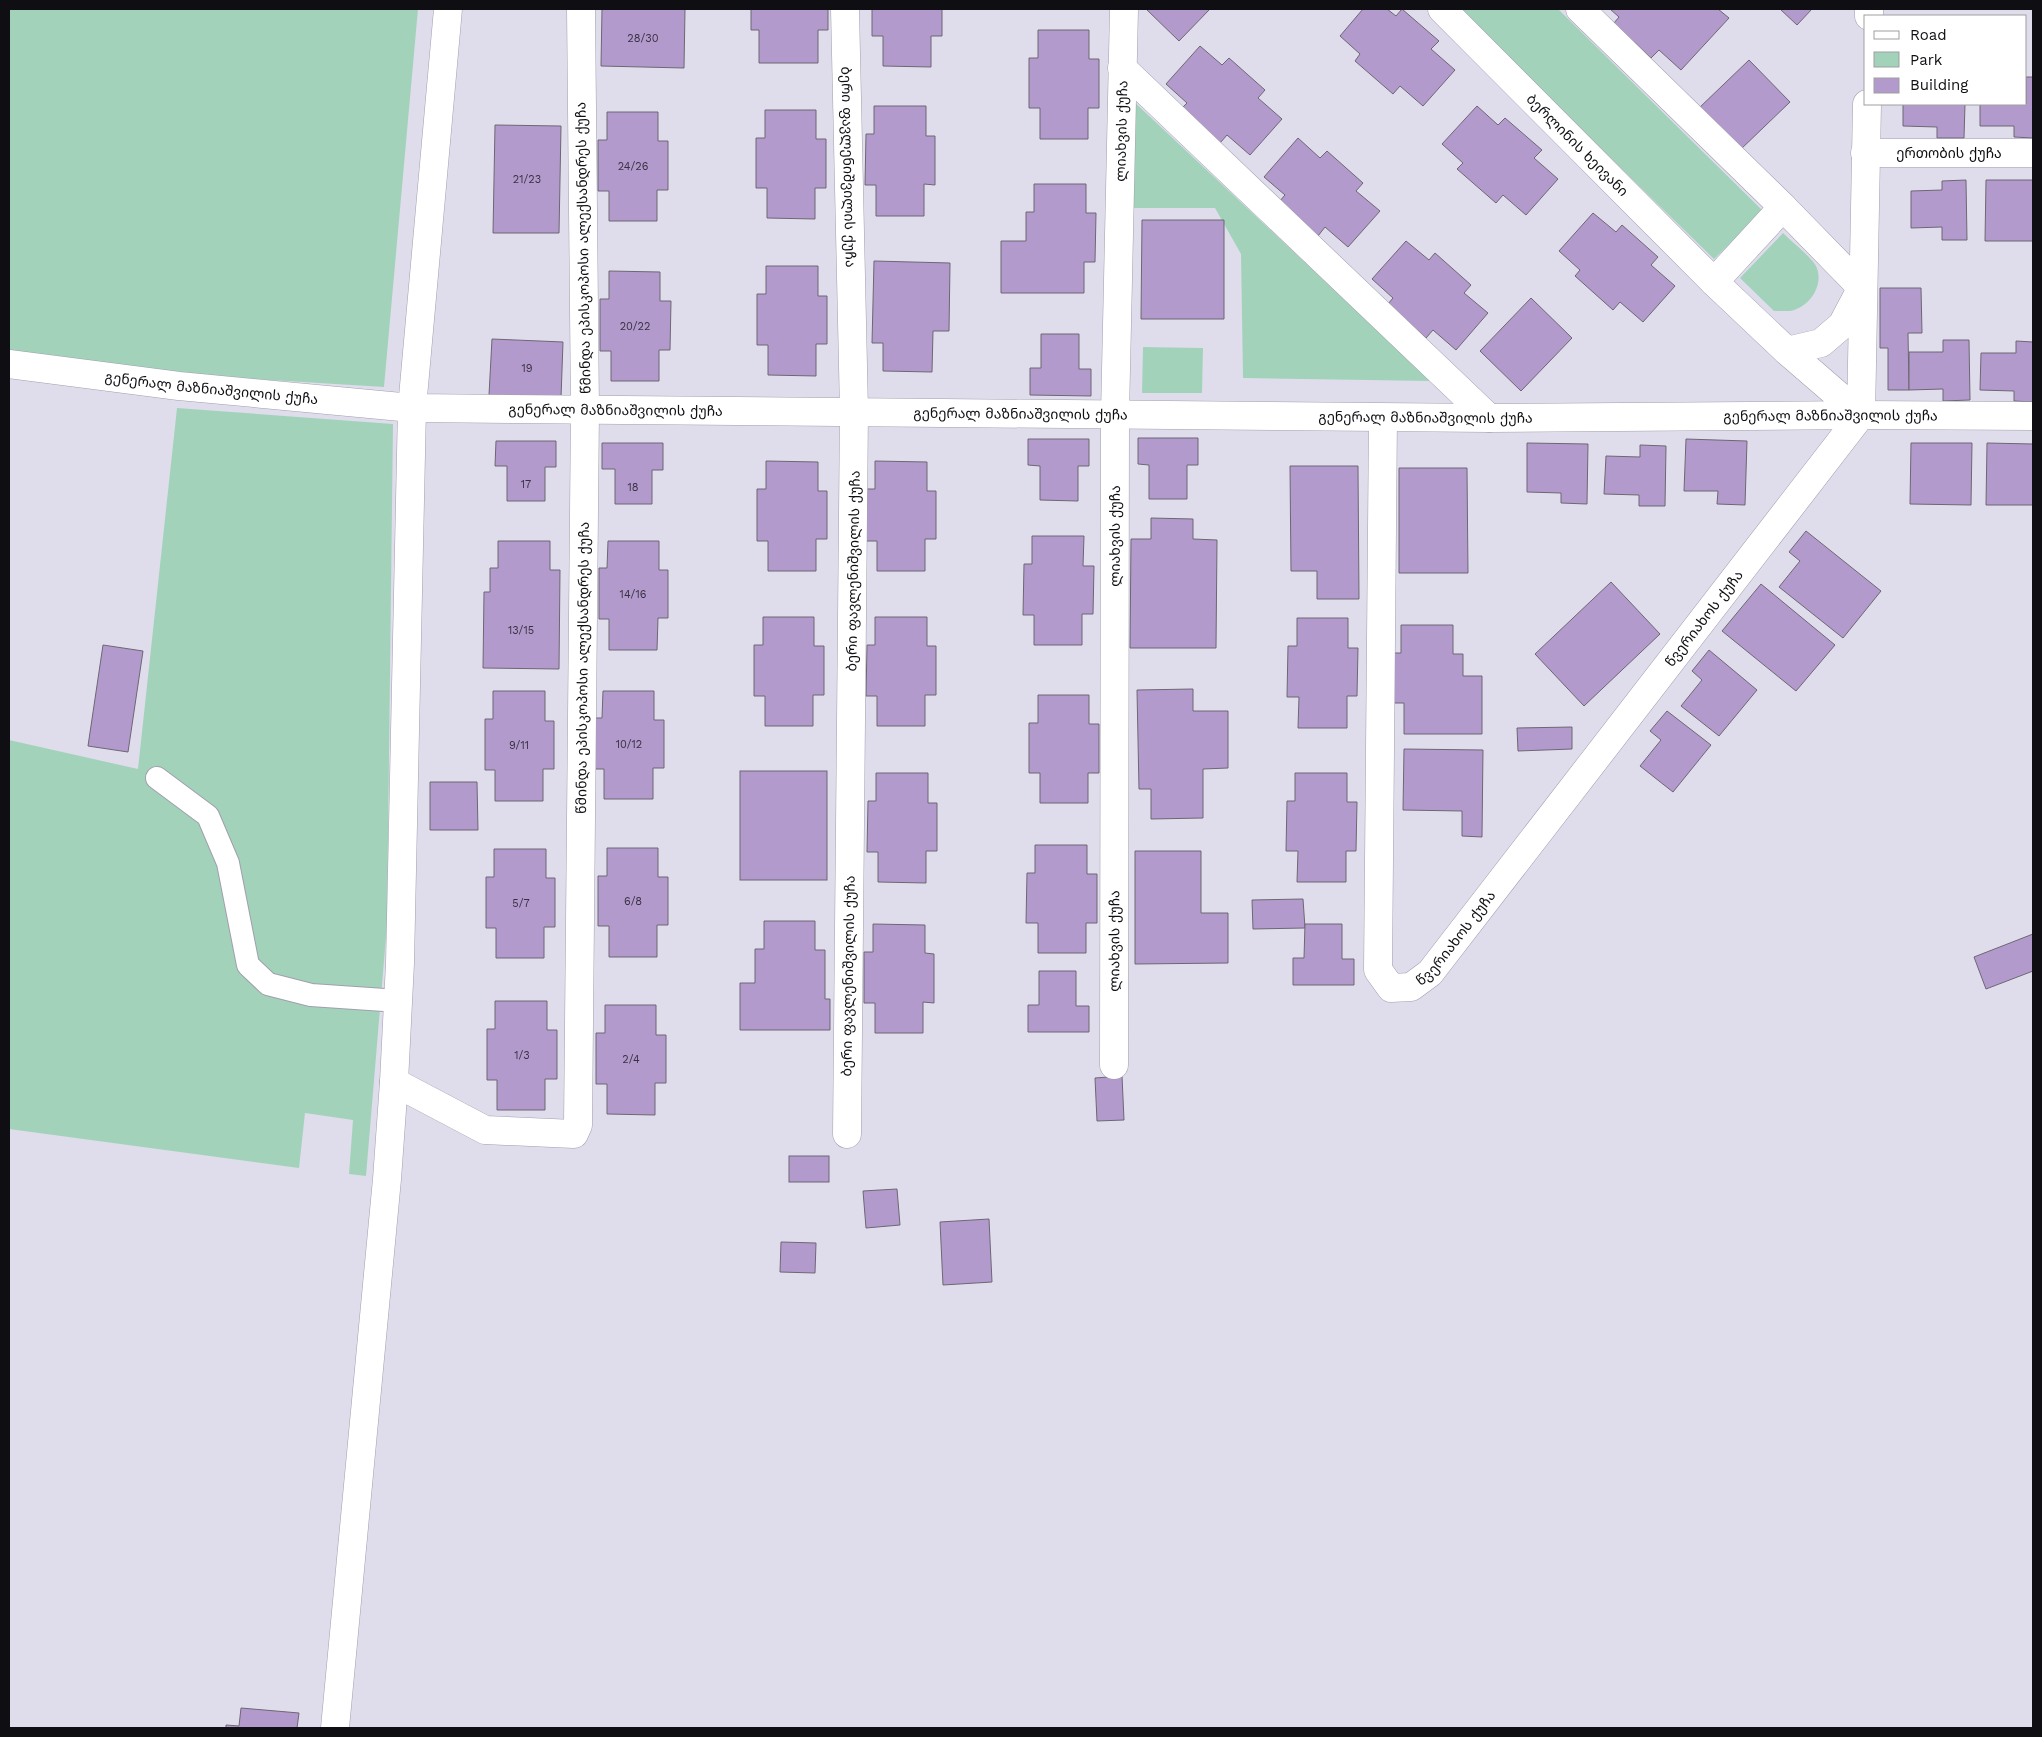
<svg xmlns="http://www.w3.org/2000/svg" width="2042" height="1737" font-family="'Work Sans','Noto Sans Georgian',sans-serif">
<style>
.green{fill:#a2d3ba}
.building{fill:#b39acc;stroke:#6d6773}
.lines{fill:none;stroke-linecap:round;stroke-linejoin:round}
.lane-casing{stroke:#a09fad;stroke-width:24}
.street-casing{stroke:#a09fad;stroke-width:29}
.lane{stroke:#fff;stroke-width:22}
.street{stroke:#fff;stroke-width:28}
.labels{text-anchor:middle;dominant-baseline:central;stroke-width:4;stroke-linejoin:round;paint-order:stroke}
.number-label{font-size:11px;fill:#383141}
.street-label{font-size:14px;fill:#0f0e13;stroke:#fff}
</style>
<rect width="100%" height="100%" fill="#dfddec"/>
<g class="green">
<path d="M9,9H418L384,387L154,373L9,350Z"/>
<path d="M1458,9H1558L1763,211L1714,259Z"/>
<path d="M1130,98L1431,381L1243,378L1241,254L1215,208H1133Z"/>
<path d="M1783,233C1790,240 1813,259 1816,266C1825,285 1809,308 1790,311C1785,311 1779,311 1774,311L1740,278Z"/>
<path d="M1143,347L1203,348L1202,393H1142Z"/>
<path d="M177,408L393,424L387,925L366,1176L349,1174L353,1120L305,1113L299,1168L9,1129V740L138,769Z"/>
</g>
<g class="building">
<path d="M602,9H685L684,68L601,66Z"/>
<path d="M751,9H828V30H818V63H759V30H751Z"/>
<path d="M872,9H942V36H931V67L883,66V36H872Z"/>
<path d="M1146,9H1210L1179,41Z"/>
<path d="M1363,9H1387L1396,16L1402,9L1439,41L1431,49L1455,70L1423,106L1400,86L1393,94L1355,61L1360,54L1340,36Z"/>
<path d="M1610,9H1718L1729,18L1681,70L1659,50L1651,58L1614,23L1619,17Z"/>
<path d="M1780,9H1812L1797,25Z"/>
<path d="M1038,30H1089V59H1099V108H1088V139H1040V108H1029V58H1038Z"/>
<path d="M1200,46L1222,65L1229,58L1265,90L1258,98L1282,119L1250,155L1227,135L1220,143L1181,109L1187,103L1166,84Z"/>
<path d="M1749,60L1790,102L1739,151L1698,109Z"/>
<path d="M2026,77H2033V138L2014,137V126H1980V104H2026Z"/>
<path d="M1903,104H1965L1964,138H1937V127L1903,126Z"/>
<path d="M874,106H926V136H935V185L924,184V216H876V185H865L866,134H874Z"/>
<path d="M1477,106L1498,125L1505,118L1542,150L1534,158L1558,179L1526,215L1503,195L1496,203L1457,169L1463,163L1442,144Z"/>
<path d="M765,110H816V139H826V188H815V219L767,218V188H756V138H765Z"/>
<path d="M607,112H658V141H668V190H657V221H609V191H598V140H607Z"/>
<path d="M495,125L561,126L559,233H493Z"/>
<path d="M1298,138L1320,158L1327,151L1363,183L1356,191L1380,211L1348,247L1325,227L1318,236L1279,202L1285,195L1264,177Z"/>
<path d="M1966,180L1967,240H1942V227L1911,228V191L1942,190V181Z"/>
<path d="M1986,180H2033V241H1985Z"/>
<path d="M1034,184H1086V213H1096L1095,262H1084V293H1001V241H1026V212H1034Z"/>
<path d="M1593,213L1616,232L1622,225L1658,257L1651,265L1675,286L1643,322L1620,302L1613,310L1575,276L1580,270L1559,251Z"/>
<path d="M1142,220H1224V319H1141Z"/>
<path d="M1406,241L1429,260L1435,253L1471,285L1464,293L1488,313L1456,350L1433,330L1426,338L1388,304L1393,298L1372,279Z"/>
<path d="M874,261L950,263L949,331H933L932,372L883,371V343H872Z"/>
<path d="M766,266H818V296H827V344H816V376L768,375V345H757V294H766Z"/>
<path d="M609,271L660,272V301H671L670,350H659V381H611V351H600V299H609Z"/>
<path d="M1880,288H1921L1922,333H1908L1909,390H1888V348H1880Z"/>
<path d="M1531,298L1572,338L1521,391L1480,351Z"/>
<path d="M1041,334H1079V369H1091V396L1030,395V368H1041Z"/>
<path d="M492,339L563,342L561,398L489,395Z"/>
<path d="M1943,340H1969L1970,400L1943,401V389L1909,390V352H1943Z"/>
<path d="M2016,341L2033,342V402L2014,401V391L1980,390L1981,353H2016Z"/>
<path d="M1138,438H1198V465H1187V499H1149V465L1138,464Z"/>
<path d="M1028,439H1089V466H1078V501L1040,500V466L1028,465Z"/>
<path d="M1686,439L1747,441L1745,505L1717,504L1718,491H1684Z"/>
<path d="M496,441H556V467H545V501H507V466H495Z"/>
<path d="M602,443H663V470H652V504H615V469H602Z"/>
<path d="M1527,443L1588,444L1587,504L1561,503V493L1527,492Z"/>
<path d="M1911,443H1972L1971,505L1910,504Z"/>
<path d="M1987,443L2033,444V505H1986Z"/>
<path d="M1640,445L1666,446L1665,506H1639V495L1604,494L1606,456L1640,457Z"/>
<path d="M766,461L818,462V491H827V539H816V571H768V541H757V489H766Z"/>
<path d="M875,461L927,462V491H936V539H925V571H877V541H866L867,489H875Z"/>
<path d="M1290,466H1358L1359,599H1317V571H1291Z"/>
<path d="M1399,468H1467L1468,573H1399Z"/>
<path d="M1151,518L1193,519V539L1217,540L1216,648H1130L1131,539H1151Z"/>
<path d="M1806,531L1881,591L1843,638L1779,587L1800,561L1789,552Z"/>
<path d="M1032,536H1084L1083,566H1094L1093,614H1082V645H1034V615H1023L1024,564H1032Z"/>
<path d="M498,541H550V570H560L559,669L483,668L484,592H490V568H498Z"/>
<path d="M608,541H659V570H668V618H658L657,650H609V619H599V568H607Z"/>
<path d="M1611,582L1660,634L1584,706L1535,654Z"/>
<path d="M1761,584L1835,645L1796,691L1722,631Z"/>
<path d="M763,617H814V646H824V695H813V726H765V696H754V645H763Z"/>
<path d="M875,617H927V646H936V695H925V726H877V696H866L867,645H875Z"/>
<path d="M1297,618H1348V648H1358L1357,696H1347V728H1298L1299,697H1287L1288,646H1297Z"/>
<path d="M1401,625H1453V654H1463V676H1482V734H1404V703H1392L1393,653H1401Z"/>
<path d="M103,645L143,651L128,752L88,746Z"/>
<path d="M1709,650L1757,690L1719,736L1681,706L1702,680L1692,671Z"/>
<path d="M1193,689V711H1228V768L1203,769V818L1151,819V789H1139L1137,690Z"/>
<path d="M493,691H545V721H554V769H543V801H495V770H485V719H493Z"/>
<path d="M603,691H654V720H664V768H653V799H604V769H594V718H602Z"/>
<path d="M1038,695H1089V724H1099V773H1088V803H1040V773H1029V723H1038Z"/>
<path d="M1667,711L1711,745L1673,792L1640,766L1661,740L1650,731Z"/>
<path d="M1572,727V749L1518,751L1517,728Z"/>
<path d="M1404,749L1483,750L1482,837L1462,836V811L1403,810Z"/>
<rect x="740" y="771" width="87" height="109"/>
<path d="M876,773H928V803H937V851H926V883L878,882V852H867L868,801H876Z"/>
<path d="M1295,773H1347V802H1357L1356,851H1346V882H1297L1298,851H1286L1287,801H1295Z"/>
<path d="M430,782H477L478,830H430Z"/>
<path d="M1035,845H1087V874H1097V923H1086V953H1038V923H1026L1027,873H1035Z"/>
<path d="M607,848H658V877H668V925H657V957H609V926H598V876H607Z"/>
<path d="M494,849H546V878H555V927H544V958H496V928H486V877H494Z"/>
<path d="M1135,851H1201V913H1228V963L1135,964Z"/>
<path d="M1303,899L1305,928L1253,929L1252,900Z"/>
<path d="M764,921H815V950H825V999H830V1030H740V983H755V949H764Z"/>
<path d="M873,924L925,925V953L934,954V1003L923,1002V1033H875V1003H864V952H873Z"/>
<path d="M1305,924H1342V959H1354V985H1293V958H1304Z"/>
<path d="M2033,934V971L1986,989L1974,957Z"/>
<path d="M1039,971H1076V1006H1089V1032H1028V1005H1039Z"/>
<path d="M495,1001H547V1030H557V1079H545V1110H497V1080H487V1029H495Z"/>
<path d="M605,1005H656V1035H666V1083H655V1115L607,1114V1084H596V1033H605Z"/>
<path d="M1122,1076L1124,1120L1097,1121L1095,1078Z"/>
<rect x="789" y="1156" width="40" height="26"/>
<path d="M897,1189L900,1225L866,1228L863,1191Z"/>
<path d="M989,1219L992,1282L943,1285L940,1222Z"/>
<path d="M781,1242L816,1243L815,1273L780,1272Z"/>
<path d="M241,1708L299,1713L297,1728H226V1725L239,1726Z"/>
</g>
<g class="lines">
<defs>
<path id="lane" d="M157,778L208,816L228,863L248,965L268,984L311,995L399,1001"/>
<g id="street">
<path id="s1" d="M845,9L854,411L847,1134"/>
<path id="s2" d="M1442,9L1714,282L1787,351L1861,415"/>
<path d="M1580,9L1783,207L1862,288"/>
<path d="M1869,16V9"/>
<path d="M1122,68L1489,418"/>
<path id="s3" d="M1865,153H2033"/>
<path d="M1714,282L1783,207"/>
<path d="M1787,351L1821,343L1842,325L1860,291"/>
<path id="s4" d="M9,364L179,386L412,408L1489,418L1861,415L2033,416"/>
<path d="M1861,415L1867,104"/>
<path id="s5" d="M1383,418L1378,970L1391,988L1411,987L1430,973L1861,415"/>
<path id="s6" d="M1114,1065L1115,415L1124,9"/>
<path id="s7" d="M394,1082L485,1130L574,1134L578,1125L585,410L581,9"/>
<path d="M335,1728L387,1179L394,1082L400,963L412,408L448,9"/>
</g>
</defs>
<use href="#lane" class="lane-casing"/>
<use href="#street" class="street-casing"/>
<use href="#lane" class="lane"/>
<use href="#street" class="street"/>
</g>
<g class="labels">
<g class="number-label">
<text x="643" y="38">28/30</text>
<text x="633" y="166">24/26</text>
<text x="527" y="179">21/23</text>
<text x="635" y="326">20/22</text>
<text x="527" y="368">19</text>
<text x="526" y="484">17</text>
<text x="633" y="487">18</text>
<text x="633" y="594">14/16</text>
<text x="521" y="630">13/15</text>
<text x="629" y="744">10/12</text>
<text x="519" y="745">9/11</text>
<text x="633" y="901">6/8</text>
<text x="521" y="903">5/7</text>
<text x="522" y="1055">1/3</text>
<text x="631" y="1059">2/4</text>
</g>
<g class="street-label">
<text stroke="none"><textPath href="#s6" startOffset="934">ლიახვის ქუჩა</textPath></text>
<text stroke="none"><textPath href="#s2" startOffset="192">ბერლინის ხეივანი</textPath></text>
<text stroke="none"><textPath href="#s3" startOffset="84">ერთობის ქუჩა</textPath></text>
<text stroke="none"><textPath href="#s1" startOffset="158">ბერი ფავლენიშვილის ქუჩა</textPath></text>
<text transform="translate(583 248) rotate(-91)">წმინდა ეპისკოპოსი ალექსანდრეს ქუჩა</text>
<text stroke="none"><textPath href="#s4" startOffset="204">გენერალ მაზნიაშვილის ქუჩა</textPath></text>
<text stroke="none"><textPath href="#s4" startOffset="609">გენერალ მაზნიაშვილის ქუჩა</textPath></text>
<text stroke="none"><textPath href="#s4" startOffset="1014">გენერალ მაზნიაშვილის ქუჩა</textPath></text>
<text stroke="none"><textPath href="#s4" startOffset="1824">გენერალ მაზნიაშვილის ქუჩა</textPath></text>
<text stroke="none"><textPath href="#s4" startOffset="1419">გენერალ მაზნიაშვილის ქუჩა</textPath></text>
<text stroke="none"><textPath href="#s6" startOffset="529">ლიახვის ქუჩა</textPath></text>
<text transform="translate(853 571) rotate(-89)">ბერი ფავლენიშვილის ქუჩა</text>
<text stroke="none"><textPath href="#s5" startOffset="1066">წვერიახოს ქუჩა</textPath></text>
<text stroke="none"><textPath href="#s7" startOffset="659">წმინდა ეპისკოპოსი ალექსანდრეს ქუჩა</textPath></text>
<text stroke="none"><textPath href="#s5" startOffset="661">წვერიახოს ქუჩა</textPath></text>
<text stroke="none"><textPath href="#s6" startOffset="124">ლიახვის ქუჩა</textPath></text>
<text transform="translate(848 976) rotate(-89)">ბერი ფავლენიშვილის ქუჩა</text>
</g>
</g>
<rect width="2042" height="1737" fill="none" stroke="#0f0e13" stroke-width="20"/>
<rect x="1864" y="15" width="162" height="90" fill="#ffffff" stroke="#9f9fa1"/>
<rect x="1874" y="31" width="25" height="8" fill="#ffffff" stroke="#9f9fa1"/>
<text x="1910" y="40" font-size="15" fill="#0f0e13">Road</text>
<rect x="1874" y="52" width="25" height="15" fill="#a2d3ba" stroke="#9f9fa1"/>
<text x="1910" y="65" font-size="15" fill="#0f0e13">Park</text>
<rect x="1874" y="78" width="25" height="15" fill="#b39acc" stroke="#9f9fa1"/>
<text x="1910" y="90" font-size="15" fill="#0f0e13">Building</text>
</svg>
